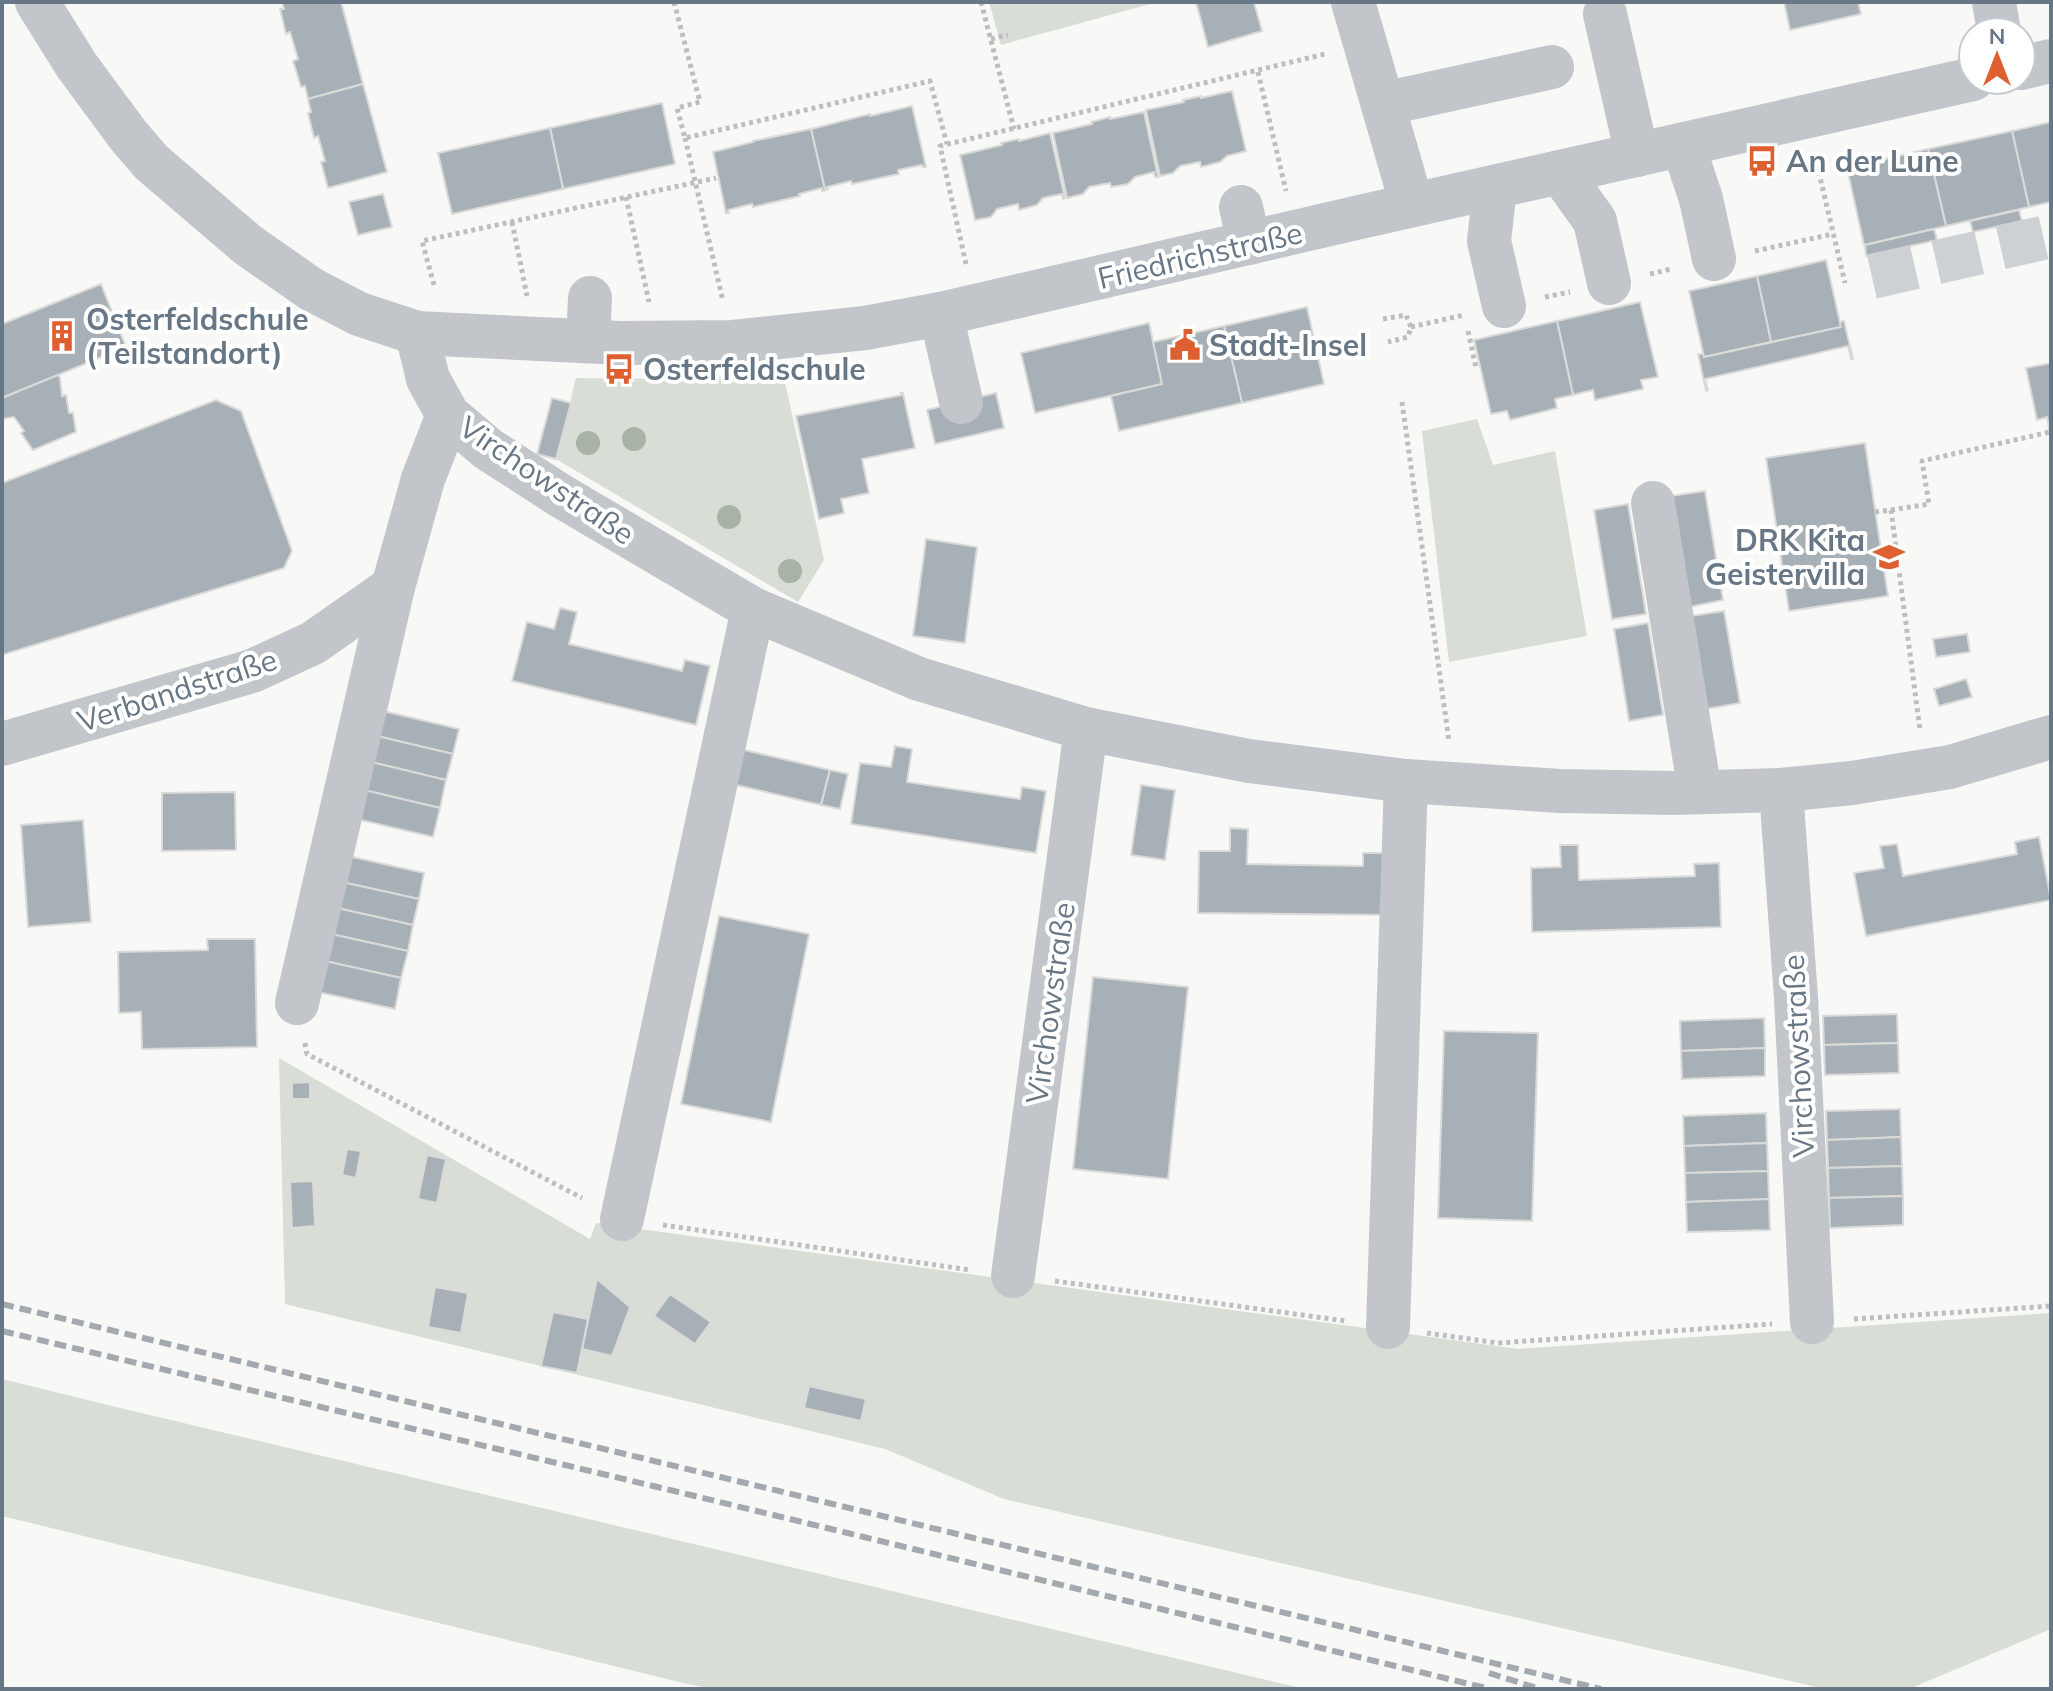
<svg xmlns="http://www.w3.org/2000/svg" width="2053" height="1691" font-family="Mulish,sans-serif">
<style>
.green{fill:#d8ddd5}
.building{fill:#a8b0b7;stroke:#dadad8;stroke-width:2}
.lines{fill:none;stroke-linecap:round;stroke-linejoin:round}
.minor-tunnel{stroke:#cdd1d4;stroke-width:44;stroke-dasharray:44 22;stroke-linecap:butt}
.path{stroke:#bcbec1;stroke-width:5;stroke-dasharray:4 4;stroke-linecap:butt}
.minor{stroke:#c2c5c9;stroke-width:44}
.rail{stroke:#a3a9af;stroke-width:6;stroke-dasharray:12 6;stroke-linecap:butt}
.tree{fill:#a8b2a5}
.labels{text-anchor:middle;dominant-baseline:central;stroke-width:8;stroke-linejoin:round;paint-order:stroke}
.poi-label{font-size:30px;font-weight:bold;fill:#687786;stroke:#fff;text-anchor:start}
.street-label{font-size:30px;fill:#687786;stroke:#fff}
</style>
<rect width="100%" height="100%" fill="#f8f8f6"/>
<g class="green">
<path d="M989,2H1150V4L1001,45Z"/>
<path d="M783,373L824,560L798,602L556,459L576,378L684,379Z"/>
<path d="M1477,419L1493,465L1555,451L1587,636L1449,662L1422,431Z"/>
<path d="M279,1058L590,1239L596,1223L1518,1349L2051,1313V1629L1909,1689H1825L1004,1499L885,1449L285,1304Z"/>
<path d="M2,1379L112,1406L1305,1689H713L683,1683L2,1516Z"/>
</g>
<g class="building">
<path d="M282,2H341L363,84L308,99L305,86L301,87L293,61L298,59L290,32L286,34L280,9H284Z"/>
<path d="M1196,2H1254L1262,31L1208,47Z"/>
<path d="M1784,2H1858L1861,14L1790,30Z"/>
<path d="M363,84L387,172L328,188L321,162L325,161L318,136L314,138L308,113L311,112L308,99Z"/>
<path d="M1232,91L1246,151L1227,156L1220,162L1201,167L1200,162L1180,166L1173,173L1160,176L1146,110L1184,102L1183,100L1201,96V98Z"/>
<path d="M662,103L675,164L563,189L550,128Z"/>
<path d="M912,106L926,167H923L922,165L898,170L899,174L852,184L851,181L827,187L828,189L825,190L811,129L870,114V116Z"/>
<path d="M1144,112L1158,177H1155L1154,172L1135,177L1128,184L1111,187L1110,183L1089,187L1083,194L1067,198L1053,133L1092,124L1091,122L1110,117V119Z"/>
<path d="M2051,122V202L2029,207L2012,131Z"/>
<path d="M550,128L563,189L452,214L438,153Z"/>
<path d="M811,129L825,190L822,191V188L799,194L800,196L753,207L752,204L728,210L729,213H726L713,152L753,142V141Z"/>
<path d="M2012,131L2029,207L1946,226L1928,149Z"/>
<path d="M1050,133L1065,198L1063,199L1062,194L1043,198L1037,205L1019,210L1018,204L997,209L991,217L975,220L960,155L1002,145L1001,143L1018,139L1019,141Z"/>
<path d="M1928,149L1946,226L1864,245L1847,168Z"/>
<path d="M383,194L392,227L358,235L349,202Z"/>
<path d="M2019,210L2022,221L1973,232L1970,221Z"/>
<path d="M1934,229L1937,240L1866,256L1865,245Z"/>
<path d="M1826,260L1841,327L1771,342L1757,276Z"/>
<path d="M1757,276L1771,342L1704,357L1689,291Z"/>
<path d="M101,284L126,347L2,398V324Z"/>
<path d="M1640,302L1658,377L1641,380L1643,389L1595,400L1593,390L1573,395L1557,321Z"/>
<path d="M1307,307L1324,384L1242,403L1224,326Z"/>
<path d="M1557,321L1573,395L1555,399L1557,408L1510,420L1507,411L1491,414L1474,340Z"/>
<path d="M1842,321H1844L1853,359H1851L1848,346L1705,379L1708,390L1706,391L1698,354H1703L1704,357L1841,327L1840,323Z"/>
<path d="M1149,323L1162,384L1035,413L1021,353Z"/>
<path d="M1224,326L1242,403L1119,431L1111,396L1162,384L1153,342Z"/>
<path d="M2051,363V440L2047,417L2037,420L2026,368Z"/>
<path d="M58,375L60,378L62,396L66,395L69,413H73L76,432L33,450L21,433L24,431L14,417L2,419V398Z"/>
<path d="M901,393H903L915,448L862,459L869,493L841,499L844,513L819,519L796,416L902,395Z"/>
<path d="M996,393L1004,428L935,444L927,410Z"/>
<path d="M552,398L571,403L556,459L537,454Z"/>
<path d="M216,400L241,411L292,551L284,568L2,655V483Z"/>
<path d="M1865,443L1888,596L1789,611L1766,458Z"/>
<path d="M1705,491L1723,600L1689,607L1671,496Z"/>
<path d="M1628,504L1646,614L1612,619L1594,510Z"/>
<path d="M926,539L977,547L965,643L913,636Z"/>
<path d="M560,608L577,612L569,644L682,671L685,660L710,666L696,725L512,681L527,622L554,629Z"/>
<path d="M1724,611L1740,703L1706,709L1691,616Z"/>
<path d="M1648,623L1663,715L1629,721L1614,629Z"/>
<path d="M1967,634L1970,652L1936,657L1933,639Z"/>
<path d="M1966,679L1972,697L1939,706L1934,689Z"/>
<path d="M383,711L459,729L453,754L377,736Z"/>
<path d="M377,736L453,754L446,780L371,762Z"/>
<path d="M895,746L912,749L907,782L1020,799L1022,787L1046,791L1036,853L851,824L860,763L891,767Z"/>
<path d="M740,749L830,770L821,805L732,784Z"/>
<path d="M371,762L446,780L440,808L364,790Z"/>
<path d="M830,770L848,774L840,809L821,805Z"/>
<path d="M1141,785L1175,790L1165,860L1131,855Z"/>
<path d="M364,790L440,808L433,837L357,819Z"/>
<path d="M235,792L236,850L162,851V793Z"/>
<path d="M83,820L91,922L28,927L21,825Z"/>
<path d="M1230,828L1248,829L1247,864L1363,866V853H1387V915L1198,913L1199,851H1230Z"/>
<path d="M2039,837L2051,900L1866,936L1854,873L1884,868L1880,846L1897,844L1903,876L2017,854L2015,842Z"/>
<path d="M1560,845H1578L1579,880L1695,876L1694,864L1719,863L1721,927L1532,932L1531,868L1561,867Z"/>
<path d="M348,856L424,873L419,899L342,882Z"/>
<path d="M342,882L419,899L413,925L337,908Z"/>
<path d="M337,908L413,925L408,951L331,934Z"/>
<path d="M719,916L809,934L771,1122L681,1104Z"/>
<path d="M331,934L408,951L401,978L325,961Z"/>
<path d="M207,939H255L257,1047L142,1049L141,1012L119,1013L118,952L208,950Z"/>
<path d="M325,961L401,978L395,1009L318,992Z"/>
<path d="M1093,977L1188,987L1168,1179L1073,1169Z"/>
<path d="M1897,1014L1898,1043L1824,1045L1823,1016Z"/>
<path d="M1764,1018L1765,1048L1681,1051L1680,1021Z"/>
<path d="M1444,1031L1538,1033L1532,1221L1438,1218Z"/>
<path d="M1898,1043L1899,1073L1825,1075L1824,1045Z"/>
<path d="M1765,1048V1076L1682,1079L1681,1051Z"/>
<path d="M310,1082V1099H292V1083Z"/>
<path d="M1900,1109L1901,1137L1827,1140L1826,1111Z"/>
<path d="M1766,1113L1767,1143L1684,1146L1683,1116Z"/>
<path d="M1901,1137L1902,1166L1828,1168L1827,1140Z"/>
<path d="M1767,1143L1768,1171L1685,1173L1684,1146Z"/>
<path d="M347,1149L361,1151L356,1178L342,1175Z"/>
<path d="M427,1155L446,1159L437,1203L418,1199Z"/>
<path d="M1902,1166L1903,1196L1829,1198L1828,1168Z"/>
<path d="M1768,1171L1769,1199L1686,1202L1685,1173Z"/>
<path d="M313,1181L315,1226L292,1228L290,1182Z"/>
<path d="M1903,1196V1225L1830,1228L1829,1198Z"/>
<path d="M1769,1199L1770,1230L1687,1232L1686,1202Z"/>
<path d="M597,1279L630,1307L612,1356L582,1349Z"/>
<path d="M435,1287L468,1293L461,1333L428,1327Z"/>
<path d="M670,1294L711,1322L695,1344L654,1316Z"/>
<path d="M553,1312L588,1319L577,1373L541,1366Z"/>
<path d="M809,1386L866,1399L861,1421L804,1408Z"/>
</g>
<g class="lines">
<path class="minor-tunnel" d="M1872,277L2051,236"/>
<g class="path">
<path d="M674,2L700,102L677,108L685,138L930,81L947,144"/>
<path d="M981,2L1014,129"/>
<path d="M991,39L1008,35"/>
<path d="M1258,72L1286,191"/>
<path d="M685,138L723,301"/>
<path d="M1815,156L1845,283"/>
<path d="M626,197L649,302"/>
<path d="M512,222L527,296"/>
<path d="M1755,251L1833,234"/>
<path d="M966,264L940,146L1325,54"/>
<path d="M1650,274L1671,269"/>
<path d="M434,285L422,241L716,178"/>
<path d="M1545,297L1570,292"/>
<path d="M1383,319L1406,315L1411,327L1408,337L1388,342"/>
<path d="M1411,327L1464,315"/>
<path d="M1468,331L1476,368"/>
<path d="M1402,402L1449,741"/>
<path d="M1891,510L1929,504L1922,461L2050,432"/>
<path d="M1875,512L1891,510L1920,730"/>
<path d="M305,1043L307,1054L582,1198"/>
<path d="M663,1225L970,1270"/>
<path d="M1055,1281L1346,1321"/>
<path d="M1854,1319L2051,1306"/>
<path d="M1427,1333L1498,1343L1772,1324"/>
</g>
<g class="minor">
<path d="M37,2L77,66L128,135L151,162L248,245L311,289L359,314L417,333L621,343L733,342L865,328L941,314L1360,217L1973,79"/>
<path d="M1353,2L1412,205"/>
<path d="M1994,2L1999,32"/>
<path d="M1605,14L1637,155"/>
<path d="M2021,68L2051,61"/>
<path d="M1383,104L1552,67"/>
<path d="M1683,145L1701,199L1714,259"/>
<path d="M1560,172L1595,221L1609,283"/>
<path d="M1495,187L1489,241L1504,306"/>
<path d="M1241,207L1249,243"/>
<path d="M941,314L961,402"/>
<path d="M417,333L428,379L448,415L488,449L561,496L753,609L919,679L1086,729L1249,761L1406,781L1560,791L1675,793L1781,790L1852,783L1950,767L2051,737"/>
<path d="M588,341L590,298"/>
<path d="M1653,503L1700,792"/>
<path d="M2,744L252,671L313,643L393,587"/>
<path d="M1781,790L1796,998L1812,1322"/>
<path d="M297,1003L393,587L423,479L448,415"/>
<path d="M622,1219L753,609"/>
<path d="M1013,1276L1086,729"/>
<path d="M1388,1327L1406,781"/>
</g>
<g class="rail">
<path d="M2,1304L1601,1689"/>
<path d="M2,1331L695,1496L1490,1689"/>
<path d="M1489,1673L1540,1689"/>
</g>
</g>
<g class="tree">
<circle cx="634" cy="439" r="12"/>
<circle cx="588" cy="443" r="12"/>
<circle cx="729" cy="517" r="12"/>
<circle cx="790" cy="571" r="12"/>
</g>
<defs>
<symbol id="bus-bare" viewBox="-9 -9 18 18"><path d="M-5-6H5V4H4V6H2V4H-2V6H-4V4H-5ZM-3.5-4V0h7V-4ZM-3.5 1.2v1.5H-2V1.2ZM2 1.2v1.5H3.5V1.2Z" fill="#de6030" stroke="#fff" stroke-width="2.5" paint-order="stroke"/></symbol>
<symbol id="building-bare" viewBox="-9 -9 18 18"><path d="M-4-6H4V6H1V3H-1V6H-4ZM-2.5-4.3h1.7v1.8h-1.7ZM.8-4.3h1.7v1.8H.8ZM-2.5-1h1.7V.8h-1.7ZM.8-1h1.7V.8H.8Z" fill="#de6030" stroke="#fff" stroke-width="2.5" paint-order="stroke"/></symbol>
<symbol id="civic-bare" viewBox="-9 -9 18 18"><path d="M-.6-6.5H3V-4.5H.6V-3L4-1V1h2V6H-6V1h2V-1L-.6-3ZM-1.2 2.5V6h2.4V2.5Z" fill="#de6030" stroke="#fff" stroke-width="2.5" paint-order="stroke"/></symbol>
<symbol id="school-bare" viewBox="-9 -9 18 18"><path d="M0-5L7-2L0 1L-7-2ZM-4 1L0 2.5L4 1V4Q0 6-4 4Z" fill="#de6030" stroke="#fff" stroke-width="2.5" paint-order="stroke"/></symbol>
</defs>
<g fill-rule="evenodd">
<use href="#bus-bare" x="1740" y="139" width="44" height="44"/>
<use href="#building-bare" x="40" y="314" width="44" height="44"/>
<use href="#civic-bare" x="1163" y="323" width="44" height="44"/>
<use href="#bus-bare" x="597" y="347" width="44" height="44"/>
<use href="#school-bare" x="1867" y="535" width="44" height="44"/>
</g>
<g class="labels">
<g class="poi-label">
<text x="1786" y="161">An der Lune</text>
<text x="86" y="319">Osterfeldschule<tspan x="86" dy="34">(Teilstandort)</tspan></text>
<text x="1209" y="345">Stadt-Insel</text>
<text x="643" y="369">Osterfeldschule</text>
<text x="1865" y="540" text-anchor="end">DRK Kita<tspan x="1865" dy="34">Geistervilla</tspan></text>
</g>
<g class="street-label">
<text transform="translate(1200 255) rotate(-13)">Friedrichstraße</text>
<text transform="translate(547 480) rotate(34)">Virchowstraße</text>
<text transform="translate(177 690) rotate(-18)">Verbandstraße</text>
<text transform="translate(1050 1003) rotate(-82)">Virchowstraße</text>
<text transform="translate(1798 1056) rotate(-93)">Virchowstraße</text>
</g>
</g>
<rect width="2053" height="1691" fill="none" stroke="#687786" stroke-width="8"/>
<g transform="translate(1997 56)"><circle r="38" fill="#ffffff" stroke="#c3c9cf" stroke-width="2"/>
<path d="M0-6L14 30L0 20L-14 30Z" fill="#de6030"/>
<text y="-12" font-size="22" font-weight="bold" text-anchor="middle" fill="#687786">N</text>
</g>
</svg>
